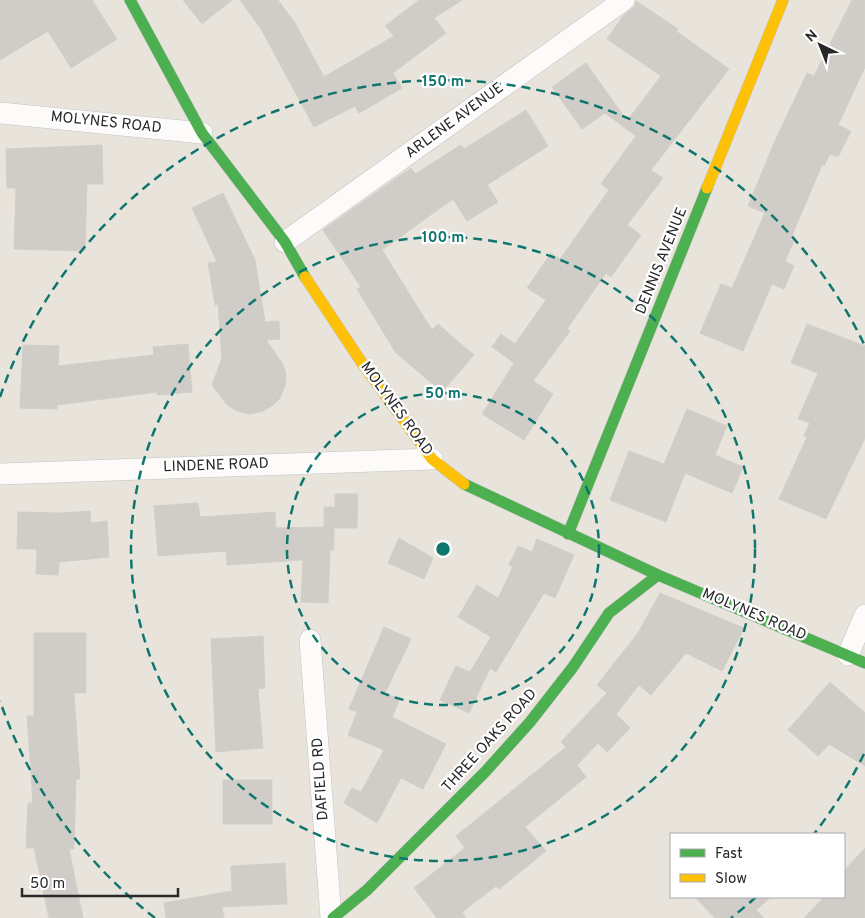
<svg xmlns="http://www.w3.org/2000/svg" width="865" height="918" font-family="Overpass,sans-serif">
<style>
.building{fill:#d0cdc8;stroke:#d2cfc9}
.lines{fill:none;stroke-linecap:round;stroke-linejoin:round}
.street-casing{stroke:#c4c3c3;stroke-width:22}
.fast-casing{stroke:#c4c3c3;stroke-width:12}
.slow-casing{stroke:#c4c3c3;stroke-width:12}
.street{stroke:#fcfbfa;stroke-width:21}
.fast{stroke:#4caf50;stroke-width:11}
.slow{stroke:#ffc107;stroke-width:11}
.ring{fill:none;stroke:#0f766e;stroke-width:2.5;stroke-dasharray:9 6}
.labels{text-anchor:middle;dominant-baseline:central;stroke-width:4.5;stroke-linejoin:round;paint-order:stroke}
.street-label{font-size:15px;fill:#282828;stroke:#fff}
.centre{fill:#0f766e;stroke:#fff;stroke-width:2.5}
.ring-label{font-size:15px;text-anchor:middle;font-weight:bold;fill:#0f766e;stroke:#fff;stroke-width:4.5;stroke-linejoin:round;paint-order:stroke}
</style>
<rect width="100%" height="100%" fill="#e8e4dc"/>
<g class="building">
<path d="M0,0H92L117,39L71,68L48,31L0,60Z"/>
<path d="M183,0H232L202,24Z"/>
<path d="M240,0H278L295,23L324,77L394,36L385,26L419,0H462L434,18L446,33L393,73L402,88L359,113L355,106L314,127L261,29Z"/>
<path d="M852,0H865V67L838,125L851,131L838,157L830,154L824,166L822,165L790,240L794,241L785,261L794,266L784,289L772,284L743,351L700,333L721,284L732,288L765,213L748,206L774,143L807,73L814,76Z"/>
<path d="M636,1L678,29L676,31L729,69L651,170L663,178L627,225L641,235L611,277L606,273L567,329L570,331L533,381L553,394L524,440L482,414L514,363L492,347L501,334L515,344L546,300L527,288L551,253L560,259L609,190L601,184L636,136L605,113L582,129L552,87L586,63L627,121L661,76L607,39L623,16L635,6Z"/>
<path d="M526,110L548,146L487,185L498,202L467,221L453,199L382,250L432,330L438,324L474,355L442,392L396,353L357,289L361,287L323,230L411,168L415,174L461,145L464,149Z"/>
<path d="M102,145L103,184H87L85,251L14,249L16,188H7L6,149Z"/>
<path d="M223,193L255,260L265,322L279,321L280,339L266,340L283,364L286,374L285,386L280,398L272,406L261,412L249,414L237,411L227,405L212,385L222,358L218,304L215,305L208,263L217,262L192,208Z"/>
<path d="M807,324L865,346V438L826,519L779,499L807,437L804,436L810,423L798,419L818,373L791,363Z"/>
<path d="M188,344L192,392L157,395V392L57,405V409L20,408L23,345L59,346L58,366L154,355L153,347Z"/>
<path d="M687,409L727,426L715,455L743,467L732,493L685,473L666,522L610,500L629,451L664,464Z"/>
<path d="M335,494H358L357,528H334V550H330L328,603L301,602L303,560L227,565L226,551L158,556L154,506L198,503L200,517L275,512L276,528L324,527V507H335Z"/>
<path d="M90,511L91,523L107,521L109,557L59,562L58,575L36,574L37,549H17L18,512L61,513Z"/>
<path d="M399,538L433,558L424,579L388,563Z"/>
<path d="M537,539L574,555L555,598L544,593L496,672L490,668L469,713L440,700L456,666L470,672L491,637L458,617L477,585L498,598L513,567L509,565L518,546L532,552Z"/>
<path d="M660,593L744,628L722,671L686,653L651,695L639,685L616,714L630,728L607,752L598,743L577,765L586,777L525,827L546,851L499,889L496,886L462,912L466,918H437L414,888L465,848L456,836L566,747L561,742L607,693L597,685L638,633Z"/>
<path d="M384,627L411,639L385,693L400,699L392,717L446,744L423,789L401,778L377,823L344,803L352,788L361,792L384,750L348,735L357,712L349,709Z"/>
<path d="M34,633H86V693H74L80,779H76L74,849H69L83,918H49L34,848H26L28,803H33L27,716H34Z"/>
<path d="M263,636L265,688L258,689L263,748L216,752L211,639Z"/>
<path d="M830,682L865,713V766L829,744L818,756L788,730Z"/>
<rect x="223" y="780" width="49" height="44"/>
<path d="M865,848V918H804L824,897H844V871Z"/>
<path d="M285,863L287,904L222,907L224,918H166L164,903L232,891L231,866Z"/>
<path d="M695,897H771L756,910L764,918H715Z"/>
</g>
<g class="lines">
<defs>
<g id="street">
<path d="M0,113L202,133"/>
<path d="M285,242L624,0"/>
<path d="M0,474L432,459"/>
<path d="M310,640L331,918"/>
<path d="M848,655L865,615"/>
</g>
<g id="fast">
<path d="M130,0L202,133L285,242L305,277"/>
<path d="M464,484L658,575L865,663"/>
<path d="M568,534L707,188"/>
<path d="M333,918L367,890L485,772L530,722L573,667L609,613L658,575"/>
</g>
<g id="slow">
<path d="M707,188L783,0"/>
<path d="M305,277L362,363L432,459L464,484"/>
</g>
</defs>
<use href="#street" class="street-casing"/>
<use href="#fast" class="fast-casing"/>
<use href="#slow" class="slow-casing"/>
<use href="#street" class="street"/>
<use href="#fast" class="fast"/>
<use href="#slow" class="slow"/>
</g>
<g class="ring">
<circle cx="443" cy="549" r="156"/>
<circle cx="443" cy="549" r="312"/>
<path d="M864 754A468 468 0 0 1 814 834M756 897A468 468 0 0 1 731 918M155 918A468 468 0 0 1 0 701M0 397A468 468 0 0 1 864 344"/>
</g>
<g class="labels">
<g class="street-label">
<text transform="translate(455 121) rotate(-36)">ARLENE AVENUE</text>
<text transform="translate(106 123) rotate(6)">MOLYNES ROAD</text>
<text transform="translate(662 261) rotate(-68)">DENNIS AVENUE</text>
<text transform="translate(396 409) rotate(54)">MOLYNES ROAD</text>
<text transform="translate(216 466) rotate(-2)">LINDENE ROAD</text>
<text transform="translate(754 615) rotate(23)">MOLYNES ROAD</text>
<text transform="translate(490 741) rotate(-48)">THREE OAKS ROAD</text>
<text transform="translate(321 779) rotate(-94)">DAFIELD RD</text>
</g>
</g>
<circle cx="443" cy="549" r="8" class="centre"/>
<g class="ring-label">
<text x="443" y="86">150 m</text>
<text x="443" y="242">100 m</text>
<text x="443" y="398">50 m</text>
</g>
<rect x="670" y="833" width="175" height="65" fill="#ffffff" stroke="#a9a9a9"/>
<rect x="680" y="849" width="25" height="8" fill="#4caf50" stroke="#a9a9a9"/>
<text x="715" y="858" font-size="15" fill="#282828">Fast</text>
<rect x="680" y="874" width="25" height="8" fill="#ffc107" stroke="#a9a9a9"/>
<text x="715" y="883" font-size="15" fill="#282828">Slow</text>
<g transform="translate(820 45) rotate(317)" stroke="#ffffff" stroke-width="4" paint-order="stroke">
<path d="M0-4L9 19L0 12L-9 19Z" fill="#282828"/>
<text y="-8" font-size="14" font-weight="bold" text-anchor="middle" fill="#282828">N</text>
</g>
<path d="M22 888v8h156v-8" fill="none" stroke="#282828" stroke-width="2.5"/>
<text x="30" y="888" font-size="15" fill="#282828" stroke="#ffffff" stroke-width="4" paint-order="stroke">50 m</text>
</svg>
